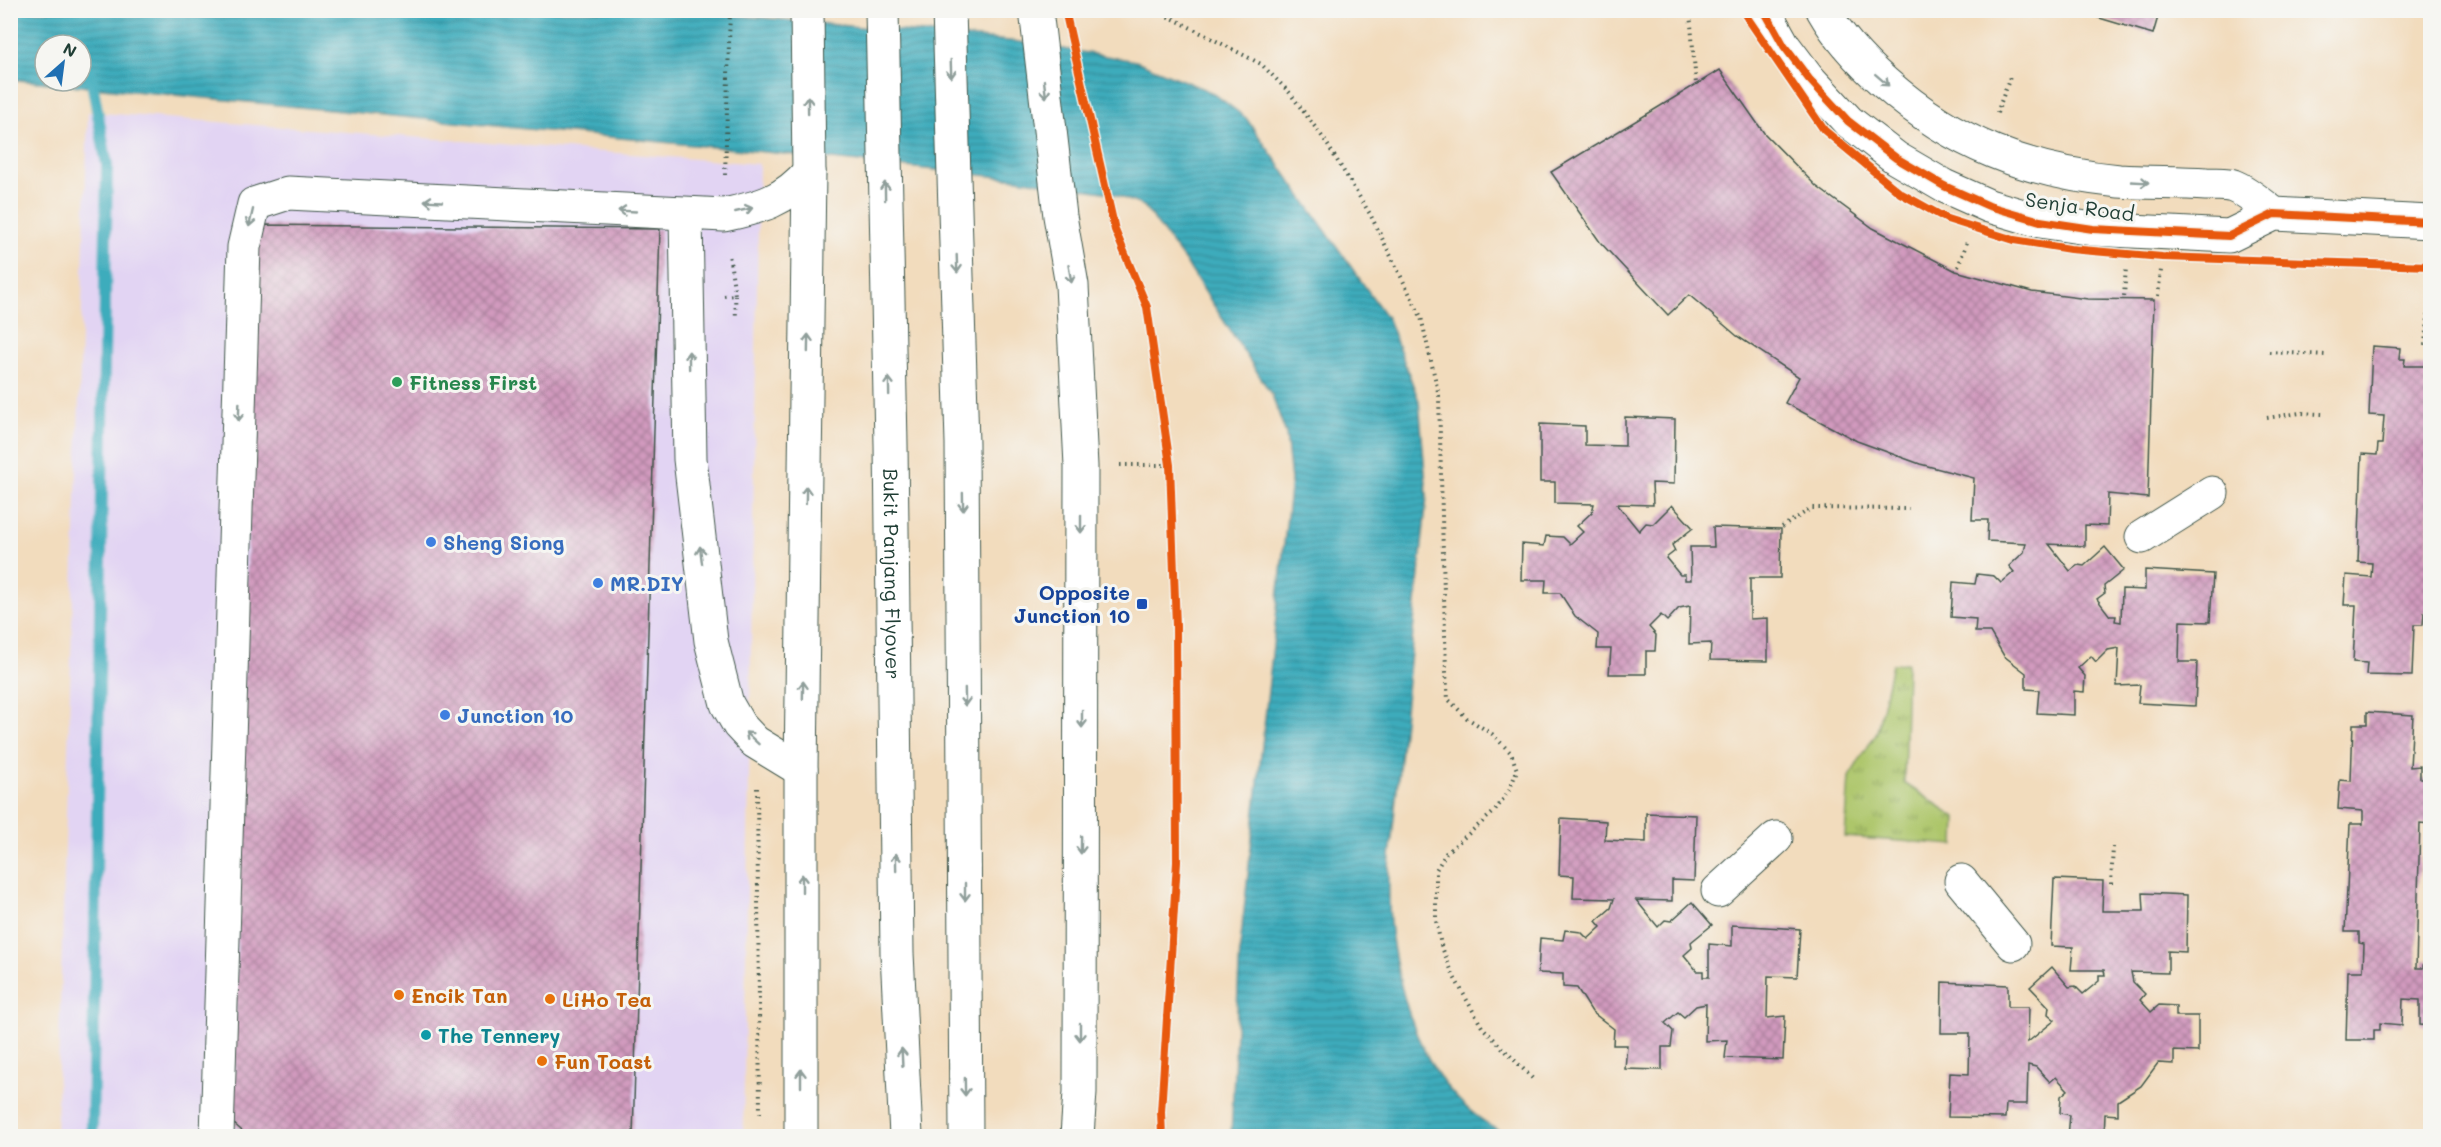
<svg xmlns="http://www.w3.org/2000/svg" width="2441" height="1147" font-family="Mali,sans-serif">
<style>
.built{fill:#e2d4f3}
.grass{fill:url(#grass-tufts);stroke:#668250;stroke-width:1.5}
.water{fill:url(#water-rules);stroke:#2e7478;stroke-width:1.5;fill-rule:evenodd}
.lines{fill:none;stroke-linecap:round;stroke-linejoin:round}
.stream{stroke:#3eacbc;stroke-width:12}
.building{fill:url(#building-cross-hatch)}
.minor-casing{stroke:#3f5549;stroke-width:35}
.highway-casing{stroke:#3f5549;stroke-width:35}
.path{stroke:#3f5549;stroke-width:4;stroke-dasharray:1.5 4.5;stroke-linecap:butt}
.minor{stroke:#fff;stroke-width:33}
.highway{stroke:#fff;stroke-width:33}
.cycleway-casing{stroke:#f6f6f2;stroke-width:11}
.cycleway{stroke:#e8590c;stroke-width:8}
.oneway{stroke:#8f9e9a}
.leisure-dot{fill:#2e9e5b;stroke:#f6f6f2;stroke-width:2}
.shop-dot{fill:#3f7fe0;stroke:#f6f6f2;stroke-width:2}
.transit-dot{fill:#1a4fb4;stroke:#f6f6f2;stroke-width:2}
.food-dot{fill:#e8710a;stroke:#f6f6f2;stroke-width:2}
.culture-dot{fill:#0f9aa8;stroke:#f6f6f2;stroke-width:2}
.labels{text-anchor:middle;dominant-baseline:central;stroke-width:6;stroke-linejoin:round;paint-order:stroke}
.street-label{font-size:20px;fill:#1f3d34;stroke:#f6f6f2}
.leisure-label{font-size:20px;font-weight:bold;fill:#27864d;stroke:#f6f6f2;text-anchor:start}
.shop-label{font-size:20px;font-weight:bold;fill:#366cbe;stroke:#f6f6f2;text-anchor:start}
.transit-label{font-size:20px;font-weight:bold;fill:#164399;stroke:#f6f6f2;text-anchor:end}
.food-label{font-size:20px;font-weight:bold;fill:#c56008;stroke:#f6f6f2;text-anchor:start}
.culture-label{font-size:20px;font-weight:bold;fill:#0d838f;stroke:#f6f6f2;text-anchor:start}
</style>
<defs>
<pattern id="grass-tufts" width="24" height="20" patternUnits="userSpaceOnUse" patternTransform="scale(1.5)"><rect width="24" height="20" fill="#adc66b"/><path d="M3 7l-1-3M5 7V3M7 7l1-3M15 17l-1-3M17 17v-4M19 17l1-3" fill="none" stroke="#8ca259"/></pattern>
<pattern id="water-rules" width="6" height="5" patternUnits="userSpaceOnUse" patternTransform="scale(1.5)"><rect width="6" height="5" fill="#3eacbc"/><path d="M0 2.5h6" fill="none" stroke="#338d9a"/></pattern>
<pattern id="building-cross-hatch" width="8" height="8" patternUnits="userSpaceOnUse" patternTransform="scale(1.5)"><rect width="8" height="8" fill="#d19abe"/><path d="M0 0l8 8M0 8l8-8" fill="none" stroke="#a97f9b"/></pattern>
</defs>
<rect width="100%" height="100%" fill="#f6f6f2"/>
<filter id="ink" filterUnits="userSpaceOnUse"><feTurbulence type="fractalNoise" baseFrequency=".0167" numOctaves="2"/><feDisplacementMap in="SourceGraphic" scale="12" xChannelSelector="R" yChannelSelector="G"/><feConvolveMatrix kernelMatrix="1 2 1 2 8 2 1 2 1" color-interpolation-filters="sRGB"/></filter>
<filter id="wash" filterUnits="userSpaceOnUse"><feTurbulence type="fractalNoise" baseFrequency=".008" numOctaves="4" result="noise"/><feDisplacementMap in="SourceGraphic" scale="24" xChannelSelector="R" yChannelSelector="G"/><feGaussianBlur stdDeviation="1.35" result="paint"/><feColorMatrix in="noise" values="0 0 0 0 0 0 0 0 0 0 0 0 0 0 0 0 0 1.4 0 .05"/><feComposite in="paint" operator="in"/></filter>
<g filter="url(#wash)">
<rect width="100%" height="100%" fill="#f2dcbd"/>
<path class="built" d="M88,112L759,164L743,1136H56Z"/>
<path class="grass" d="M1907,663L1904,783L1956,817L1955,845L1845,837L1849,777L1877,732L1892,664Z"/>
<path class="water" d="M10,11H689L1020,42L1136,61L1213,93L1246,118L1388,319L1419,401L1427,496L1389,867C1389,888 1388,910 1391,931C1400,997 1419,1069 1473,1113C1484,1122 1496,1129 1507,1136H1325L1319,1129L1318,1136H1231L1240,947L1291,480L1286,434L1272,395L1187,264L1144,206L1110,193L1018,179L786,154L18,80L11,79ZM45,45H81V81H45Z"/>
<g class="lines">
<path class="stream" d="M90,71L107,165L92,1136"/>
</g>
<g id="blocks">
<g class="building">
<path d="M2086,10H2160L2153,34L2096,17L2097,14Z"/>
<path d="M1720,70L1764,133L1816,186L1873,228L1956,271L2032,292L2088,299L2154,300L2148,498L2108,494L2107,526L2085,525V546L2049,544L2070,571L2078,565L2084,566L2105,547L2124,570L2104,586L2105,593L2097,599L2110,616H2116L2115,621L2121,622L2122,589L2145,590V570L2213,574L2210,622L2180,621L2179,662H2197L2195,706L2138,703L2140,685L2117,686L2119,648L2108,650L2096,662L2091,656L2078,668L2085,676L2084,692L2074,691V715L2037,713L2039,690L2026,689V673L2004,656L1990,632H1975L1976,619L1951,617L1953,582L1975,584L1977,574L1994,576L2001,583L2014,572L2009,566L2024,552L2026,543L1987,541L1988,520H1972L1974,478L1920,464L1857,441L1785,403L1799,377L1737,336L1689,295L1668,315L1600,242L1551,172Z"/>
<path d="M256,225L660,229L633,1136H248L233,1123Z"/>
<path d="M2372,346L2400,348L2399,359H2405L2404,366H2427L2426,392L2430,393L2428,568L2430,569V614L2424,613L2423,625H2414L2412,676L2366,675L2367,663L2353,662L2356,605H2344L2346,575L2371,577L2372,563L2358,562L2362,454L2377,455L2378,444H2382L2384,416L2369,415Z"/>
<path d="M1625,417L1675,419L1674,484L1652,483L1653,505L1617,504L1639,531L1646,523L1653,524L1672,505L1693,528L1672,545L1675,551L1666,558L1680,575H1685V580H1691L1690,547H1714L1713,527L1781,529L1780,578H1750V619L1768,618V661L1710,660L1711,643L1689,644L1690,606L1679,608L1667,621L1661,615L1649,627L1656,635L1655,651H1646V674H1609L1611,649H1597L1598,634L1575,616L1560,593H1545L1546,580H1521L1522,544L1544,546L1546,536L1563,537L1570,544L1583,532L1577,526L1592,512L1594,504L1555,503V482H1540V424L1585,426V445L1625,446Z"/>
<path d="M2367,712L2413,715L2410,767L2420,766V779H2430V824L2420,823L2416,968H2423L2424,960H2430V1026L2420,1025V1000L2403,999L2402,1025L2380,1023V1030H2374V1040H2346L2348,971H2363L2364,944L2359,943V932H2345L2350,824H2363V811L2338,809L2340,780L2351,781L2353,724H2367Z"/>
<path d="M1646,813L1696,815L1694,881L1672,880V901L1636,900L1658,927L1665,920L1671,921L1692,902L1712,925L1691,942L1692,948L1684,955L1697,971H1703V977H1709V944L1732,946V925L1800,929L1797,977L1768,976L1767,1018L1785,1016L1783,1060L1725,1058L1727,1040L1705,1041L1706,1004L1696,1006L1684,1017L1678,1012L1665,1023L1673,1031L1671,1047H1662V1070L1625,1069L1627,1045H1613L1614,1029L1592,1012L1577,988L1563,987V974L1538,973L1540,938L1563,940L1565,930L1581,932L1588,939L1601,927L1596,921L1611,908L1614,899L1573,898L1574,876L1559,875L1561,818L1606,821L1605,840L1646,842Z"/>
<path d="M2054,879L2103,881L2102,911H2144L2143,893L2187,895L2186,952L2168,951V973L2131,972L2133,982L2145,994L2140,1000L2151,1012L2159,1005L2176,1006V1016H2198V1052L2174,1051V1064L2158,1063L2141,1086L2118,1101V1115L2105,1114L2104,1136H2068L2070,1115L2060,1113L2061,1096L2068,1090L2056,1077L2050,1082L2036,1067L2028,1065L2027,1104H2006L2005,1118L1948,1117L1950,1073L1969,1074L1970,1033H1941L1942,982L2008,985V1007H2029L2028,1042L2055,1020L2048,1014L2049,1007L2030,987L2052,967L2069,987L2075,986L2083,994L2099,981V975H2105L2104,970H2071L2073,947L2051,946Z"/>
</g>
</g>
</g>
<g filter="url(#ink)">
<use href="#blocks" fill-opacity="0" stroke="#3f5549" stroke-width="1.5"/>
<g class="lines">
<defs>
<g id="minor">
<path d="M1764,10L1784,46L1809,79L1848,121L1896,158L1944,186L1989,206L2040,221L2093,229L2229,236L2274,214L2430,222"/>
<path d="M1823,10C1839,38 1861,62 1885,83C1954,144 2027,172 2119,181C2148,183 2177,182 2206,184C2214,185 2225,183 2233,186C2245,190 2264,206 2274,214"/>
<path d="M686,214L690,459L711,641L727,704L739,725L755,742L801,770"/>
<path d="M2142,537L2212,493"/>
<path d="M1961,881L2013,944"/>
<path d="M1718,891L1776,838"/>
<path d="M217,1136L244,247L254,204L288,193L724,215C760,207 785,201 809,172"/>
</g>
<g id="highway">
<path id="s1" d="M882,10L891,444L897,953L906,1136"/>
<path d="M949,10L962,443L966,1136"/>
<path d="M1036,10L1060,216L1072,285L1081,466L1080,1092L1077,1136"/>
<path d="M801,1136V770L809,172L807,10"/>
</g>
</defs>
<use href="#minor" class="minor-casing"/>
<use href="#highway" class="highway-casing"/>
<g class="path">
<path d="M1151,10L1176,20L1261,64L1289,92L1324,139L1370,214L1421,317L1439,396L1446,674L1448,699L1467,718L1492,734L1511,753L1517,770L1510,789L1495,811L1446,853L1436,870V921L1441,945L1454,977L1482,1027L1534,1080"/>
<path d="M1693,10L1690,13L1696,84"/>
<path d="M1997,113L2010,77"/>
<path d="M725,175L730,10"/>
<path d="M1958,267L1968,239"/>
<path d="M735,295L736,319"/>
<path d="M724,296L735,295L729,254"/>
<path d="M2124,296L2126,267"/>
<path d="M2158,296L2161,270"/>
<path d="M2426,345L2430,287"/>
<path d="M2269,352L2326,355"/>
<path d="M2267,418L2300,413L2323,414"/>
<path d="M1120,465H1170"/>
<path d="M1782,527L1812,508L1909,509"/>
<path d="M757,788L760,1114"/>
<path d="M2111,884L2113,847"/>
</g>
<use href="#minor" class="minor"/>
<use href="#highway" class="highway"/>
<defs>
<g id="cycleway">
<path d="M1065,10L1115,230L1147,307L1170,465L1176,626L1177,862L1161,1112L1162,1136"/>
<path d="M1742,10L1824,130L1900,193L1947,219L2014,240L2070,249L2162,257L2430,266"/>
<path d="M1764,10L1784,46L1809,79L1848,121L1896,158L1944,186L1989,206L2040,221L2093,229L2229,236L2274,214L2430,222"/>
</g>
</defs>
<use href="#cycleway" class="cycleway-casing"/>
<use href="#cycleway" class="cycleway"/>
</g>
<defs><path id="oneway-shaft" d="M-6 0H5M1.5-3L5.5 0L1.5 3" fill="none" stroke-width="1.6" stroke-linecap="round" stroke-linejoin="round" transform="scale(1.5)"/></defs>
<g class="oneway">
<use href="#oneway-shaft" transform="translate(951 69) rotate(88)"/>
<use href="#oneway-shaft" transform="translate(1882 80) rotate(41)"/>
<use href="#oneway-shaft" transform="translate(1045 89) rotate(83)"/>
<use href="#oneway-shaft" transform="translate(808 105) rotate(-91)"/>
<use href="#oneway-shaft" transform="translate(2140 182) rotate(3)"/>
<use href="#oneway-shaft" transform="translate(885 191) rotate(-91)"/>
<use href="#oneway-shaft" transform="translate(433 201) rotate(-177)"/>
<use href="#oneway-shaft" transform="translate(744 210) rotate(-13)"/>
<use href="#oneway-shaft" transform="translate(627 211) rotate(-177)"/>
<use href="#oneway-shaft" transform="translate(251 218) rotate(103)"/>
<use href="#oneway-shaft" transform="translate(957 264) rotate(88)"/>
<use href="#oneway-shaft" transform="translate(1070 274) rotate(80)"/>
<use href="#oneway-shaft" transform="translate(808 343) rotate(-89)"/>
<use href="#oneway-shaft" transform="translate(689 360) rotate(-91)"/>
<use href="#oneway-shaft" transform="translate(889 386) rotate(-91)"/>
<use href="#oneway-shaft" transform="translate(239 412) rotate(92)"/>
<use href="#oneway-shaft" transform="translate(806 495) rotate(-89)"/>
<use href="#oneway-shaft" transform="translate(963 502) rotate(89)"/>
<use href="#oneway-shaft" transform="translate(1081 524) rotate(90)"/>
<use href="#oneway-shaft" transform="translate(701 555) rotate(-97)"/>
<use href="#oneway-shaft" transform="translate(803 690) rotate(-89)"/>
<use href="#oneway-shaft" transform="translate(965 697) rotate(89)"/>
<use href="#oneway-shaft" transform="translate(1082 719) rotate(90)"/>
<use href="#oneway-shaft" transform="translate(752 738) rotate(-137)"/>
<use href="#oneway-shaft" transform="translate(1081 845) rotate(91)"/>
<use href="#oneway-shaft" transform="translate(896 862) rotate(-91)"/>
<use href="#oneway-shaft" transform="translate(802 883) rotate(-90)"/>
<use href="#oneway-shaft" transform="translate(965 892) rotate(90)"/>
<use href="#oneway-shaft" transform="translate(1080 1032) rotate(90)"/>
<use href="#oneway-shaft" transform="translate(902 1057) rotate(-93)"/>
<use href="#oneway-shaft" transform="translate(801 1078) rotate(-90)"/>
<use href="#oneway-shaft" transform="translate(965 1087) rotate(89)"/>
</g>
</g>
<circle class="leisure-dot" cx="397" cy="382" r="6"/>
<g class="shop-dot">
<circle cx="431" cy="542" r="6"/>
<circle cx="598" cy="583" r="6"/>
<circle cx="445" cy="715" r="6"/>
</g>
<rect class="transit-dot" x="1136" y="598" width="12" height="12" rx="3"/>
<g class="food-dot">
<circle cx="399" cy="995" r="6"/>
<circle cx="550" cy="999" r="6"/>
<circle cx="542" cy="1061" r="6"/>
</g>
<circle class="culture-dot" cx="426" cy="1035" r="6"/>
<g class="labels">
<g class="street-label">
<text transform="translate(2080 206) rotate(8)">Senja Road</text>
<text stroke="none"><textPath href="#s1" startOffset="564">Bukit Panjang Flyover</textPath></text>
</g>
<g class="leisure-label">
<text x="409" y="382">Fitness First</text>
</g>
<g class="shop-label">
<text x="443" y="542">Sheng Siong</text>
<text x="610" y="583">MR.DIY</text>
<text x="457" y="715">Junction 10</text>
</g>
<g class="transit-label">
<text x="1130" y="592">Opposite<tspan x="1130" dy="23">Junction 10</tspan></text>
</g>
<g class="food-label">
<text x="411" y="995">Encik Tan</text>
<text x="562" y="999">LiHo Tea</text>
<text x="554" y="1061">Fun Toast</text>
</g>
<g class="culture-label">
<text x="438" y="1035">The Tennery</text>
</g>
</g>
<rect width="2441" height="1147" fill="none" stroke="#f6f6f2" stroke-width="36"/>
<g transform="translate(63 63) rotate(28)"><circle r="28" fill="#f6f6f2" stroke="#a0aca6" stroke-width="1.5"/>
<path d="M0-4.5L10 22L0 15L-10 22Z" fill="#1f6fb2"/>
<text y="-9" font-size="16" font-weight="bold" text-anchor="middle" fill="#1f3d34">N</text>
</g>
</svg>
